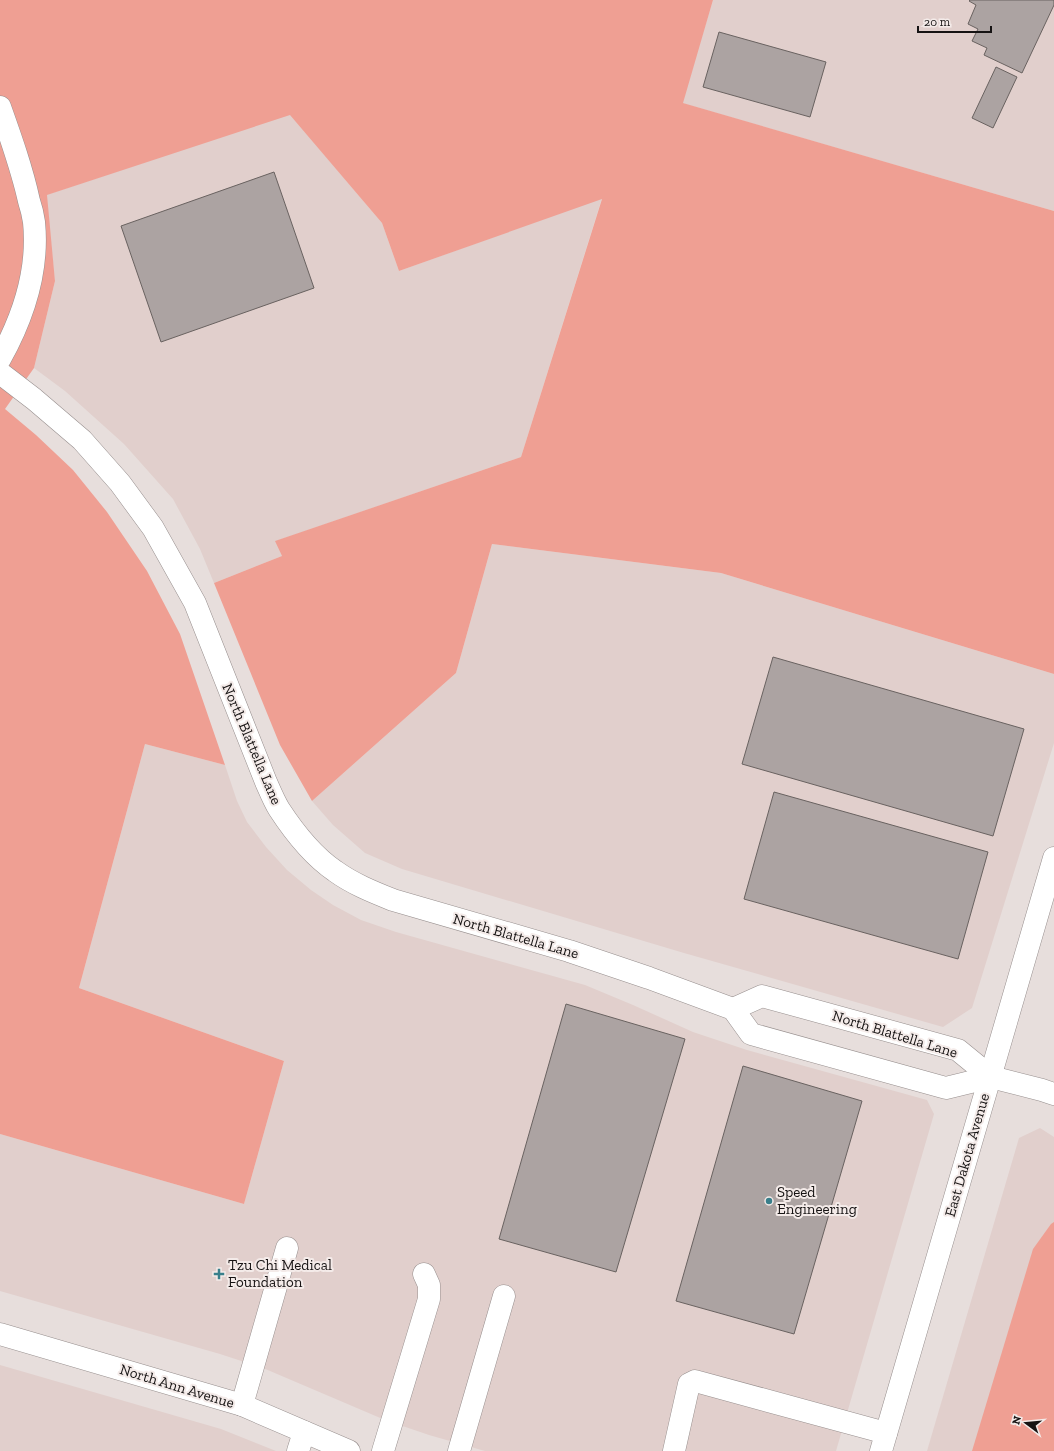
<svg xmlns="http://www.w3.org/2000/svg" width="1054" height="1451" font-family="'Zilla Slab',serif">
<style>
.built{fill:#e1cfcc}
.green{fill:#ef9f93}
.building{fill:#aca3a2;stroke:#696260}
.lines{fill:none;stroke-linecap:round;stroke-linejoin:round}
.minor-casing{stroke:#978f8e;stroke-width:23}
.minor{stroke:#fff;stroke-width:22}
.poi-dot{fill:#397f8b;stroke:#f4ebe9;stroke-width:1.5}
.labels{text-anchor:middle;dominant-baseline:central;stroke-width:4;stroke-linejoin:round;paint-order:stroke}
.street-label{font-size:15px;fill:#161313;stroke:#f4ebe9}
.poi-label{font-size:15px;fill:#161313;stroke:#f4ebe9;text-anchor:start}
</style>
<rect width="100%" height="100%" fill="#e7dedc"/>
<g class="built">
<path d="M713,0H1054V211L682,103Z"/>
<path d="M290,114L382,223L399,271L602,198L521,457L276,541L282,556L214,583L200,549L173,499L124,444L65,391L34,368L55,281L46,195Z"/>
<path d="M492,544L721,573L1054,674V743L972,1008L943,1027L684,953L402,869L365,853L333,825L312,801L456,673Z"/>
<path d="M145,744L225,765L237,801L247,822L266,847L287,870L311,890L333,905L361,920L396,932L585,985L633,1005L693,1032L747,1050L927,1100L934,1114L836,1451H485L429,1435L385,1420L263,1368L220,1354L0,1291V1134L244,1204L284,1061L79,988Z"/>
<path d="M1040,1128L1054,1137V1451H927L1019,1138Z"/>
<path d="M0,1365L221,1429L276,1451H0Z"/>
</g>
<g class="green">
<path d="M0,0H713L683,103L1054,211V674L721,573L492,544L456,673L312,801L280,745L214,583L282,556L275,541L521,457L602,199L399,271L382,223L290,115L47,195L55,281L34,368L5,409L36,435L73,470L107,512L147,571L180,634L225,765L145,744L79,988L284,1061L244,1204L0,1134Z"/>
<path d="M1054,1222V1451H972L1033,1249L1051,1224Z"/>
</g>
<g class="building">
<path d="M970,0H1054V5L1022,73L984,55L987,48L972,41L978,29L968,24L976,5L969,1Z"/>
<path d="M719,32L826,62L810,117L703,87Z"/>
<path d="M996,67L1017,77L993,128L972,118Z"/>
<path d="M274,172L314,288L161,342L121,226Z"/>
<path d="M773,657L1024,729L993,836L742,764Z"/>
<path d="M774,792L988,852L958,959L744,899Z"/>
<path d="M566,1004L685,1039L616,1272L499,1239Z"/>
<path d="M743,1066L862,1101L794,1334L676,1301Z"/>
</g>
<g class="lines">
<defs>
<g id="minor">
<path d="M0,107C11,138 22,169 29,201C31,207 33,215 34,222C39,271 24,316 0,359"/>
<path d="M0,373L34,399L82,440L120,483L153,528L195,603L266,782C270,791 274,801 279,809C294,832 313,856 335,871C353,884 373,892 393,900L569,951L649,978L733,1009L751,1034L946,1088L991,1077"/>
<path d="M733,1009L762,996L958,1050L991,1077L1042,1090L1054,1094"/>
<path d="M0,1334L242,1405L349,1451"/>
<path d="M242,1405L287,1248"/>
<path d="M298,1451L304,1432"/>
<path d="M383,1451L429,1299V1285L424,1274"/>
<path d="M459,1451L504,1296"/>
<path d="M674,1451L689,1384L695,1381L886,1433"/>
<path d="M881,1451L1054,858"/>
</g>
</defs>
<use href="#minor" class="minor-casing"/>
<use href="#minor" class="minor"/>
</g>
<g class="poi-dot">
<circle cx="769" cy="1201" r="4"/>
<path d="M217 1268h4v4h4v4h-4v4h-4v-4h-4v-4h4z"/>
</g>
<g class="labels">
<g class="street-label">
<text transform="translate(252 744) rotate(67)">North Blattella Lane</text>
<text transform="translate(516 936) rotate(16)">North Blattella Lane</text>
<text transform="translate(895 1034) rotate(17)">North Blattella Lane</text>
<text transform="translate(967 1155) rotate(-74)">East Dakota Avenue</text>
<text transform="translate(177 1386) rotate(17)">North Ann Avenue</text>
</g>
<g class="poi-label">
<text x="777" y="1192">Speed<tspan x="777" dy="17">Engineering</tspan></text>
<text x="228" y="1265">Tzu Chi Medical<tspan x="228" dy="17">Foundation</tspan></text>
</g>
</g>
<g transform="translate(1026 1423) rotate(286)" stroke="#f4ebe9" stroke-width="3" paint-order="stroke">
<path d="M0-3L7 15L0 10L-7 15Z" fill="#161313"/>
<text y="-6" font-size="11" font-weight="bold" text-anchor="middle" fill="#161313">N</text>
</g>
<path d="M918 26v6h73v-6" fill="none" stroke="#161313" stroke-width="2"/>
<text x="924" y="26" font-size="12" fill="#161313" stroke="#f4ebe9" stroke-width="3" paint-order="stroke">20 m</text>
</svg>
